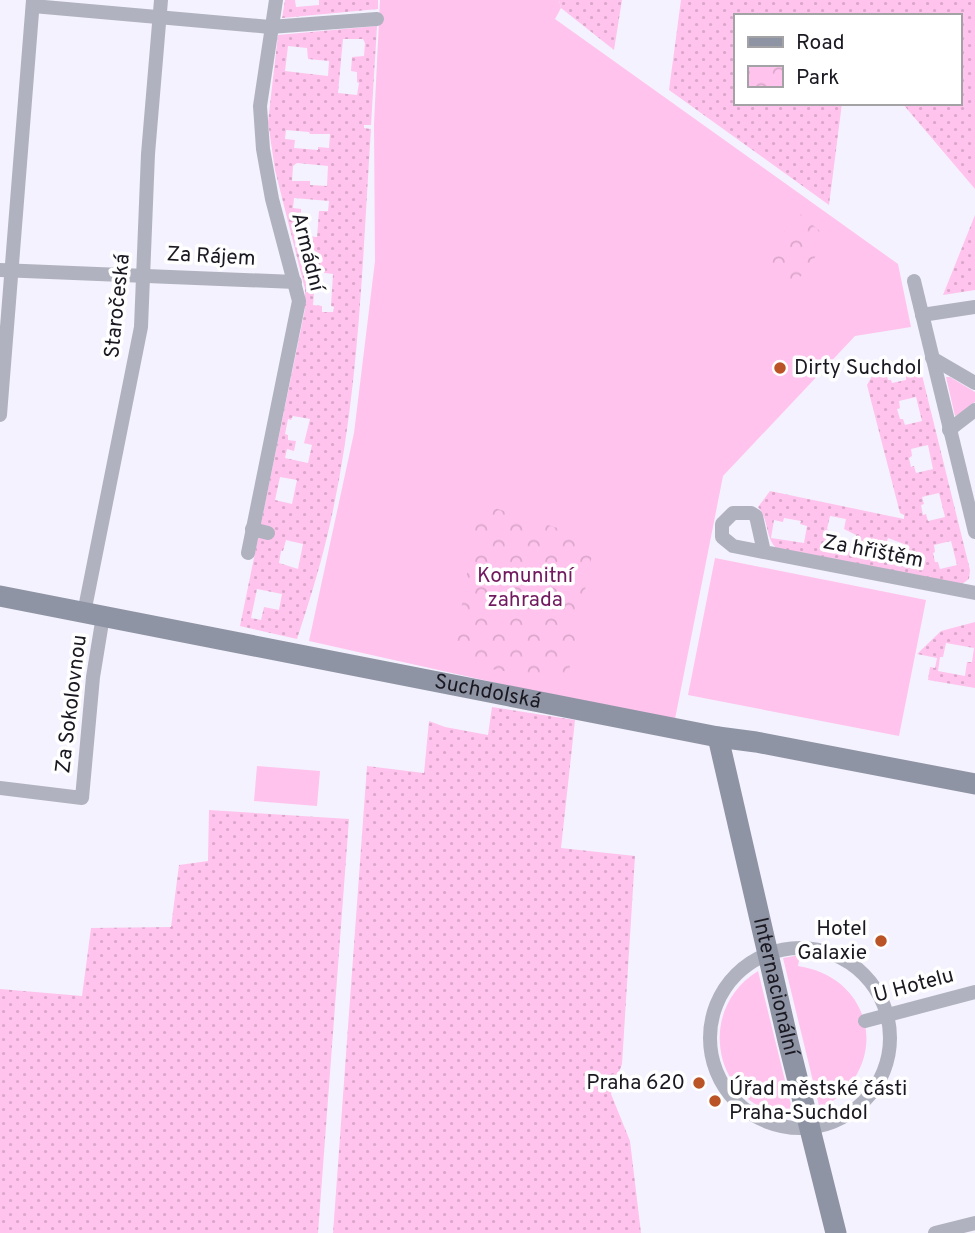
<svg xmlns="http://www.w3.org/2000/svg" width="975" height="1233" font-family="Overpass,sans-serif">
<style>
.grass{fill:#ffc3ed}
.park{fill:url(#park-crowns)}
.garden{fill:url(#garden-dots);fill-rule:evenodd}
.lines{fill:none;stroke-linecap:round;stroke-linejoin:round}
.street{stroke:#b0b3bf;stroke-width:14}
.secondary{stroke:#8f94a5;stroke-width:21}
.poi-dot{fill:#ba5426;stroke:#fff;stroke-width:2.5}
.labels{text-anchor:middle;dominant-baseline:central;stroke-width:7;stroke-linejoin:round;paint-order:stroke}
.street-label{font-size:21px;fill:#1a1821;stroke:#fff}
.poi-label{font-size:21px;fill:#1a1821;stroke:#fff;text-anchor:start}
.park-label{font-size:21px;fill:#721a60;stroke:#fff}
</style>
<defs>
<pattern id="park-crowns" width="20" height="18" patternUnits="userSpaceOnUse" patternTransform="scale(1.75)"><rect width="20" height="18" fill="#ffc3ed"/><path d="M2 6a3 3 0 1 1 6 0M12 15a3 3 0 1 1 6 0" fill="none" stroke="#daa7cb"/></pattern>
<pattern id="garden-dots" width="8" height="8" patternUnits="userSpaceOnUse" patternTransform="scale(1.75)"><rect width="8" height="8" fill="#ffc3ed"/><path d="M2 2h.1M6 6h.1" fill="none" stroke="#daa7cb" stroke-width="1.8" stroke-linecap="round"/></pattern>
</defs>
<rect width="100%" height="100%" fill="#f4f2fe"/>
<g class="grass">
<path d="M380,0H559L561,8L555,19L898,264L911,327L855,336L723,476L675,719L577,701L309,641L354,433L375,261L374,124Z"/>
<path d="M946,377H950L975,392V402L958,415L955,416Z"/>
<path d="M715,558L926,600L899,736L688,695Z"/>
<path d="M257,766L320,771L317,806L254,801Z"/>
<path d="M800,955L798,966C872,977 891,1061 830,1103L832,1113L822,1118L783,958Z"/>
<path d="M758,971L794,1117C716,1111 692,1012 758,971Z"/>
</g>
<g class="park">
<path d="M799,213L829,239L794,285L760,262Z"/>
<path d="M479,503L595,540L567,681L452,663Z"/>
</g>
<g class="garden">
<path d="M285,0H295L296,7L319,5V0H378V9L282,18Z"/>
<path d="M559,0H622L614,50L561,8Z"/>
<path d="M681,0H975V189L902,103H959V16H735V103H842L829,205L669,90Z"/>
<path d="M377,26L371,125H364V128L371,129C362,265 359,404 327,537C319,571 308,605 297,639L240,626L305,309V289L275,170L268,122L278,35ZM343,39H363L365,43L364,56L352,57L351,71L357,72V82L359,83L357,95L338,93ZM288,46L307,48L308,59L329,61L328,76L285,71ZM286,130L309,132L310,134H330L329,148L318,147V150L294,148L295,140L285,139ZM297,163L328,166L327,186L310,185V181H292L293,166ZM294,198L329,201L328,211H319L317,237L306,236L305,248L295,247L298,213H301V209L293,208ZM317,272L333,274L331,306L334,307L333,312H322V306L313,305L314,293L306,292V284L314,285ZM293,416L310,419L304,443L312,445L308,463L285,458L287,449L294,451L296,441L288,440V435L285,434L288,419L291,420ZM280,477L297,480L292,504L275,500ZM286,540L303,544L298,569L279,563L281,551H283ZM257,589L282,594L279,610L264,607L261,620L251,618Z"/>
<path d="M975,215V290L943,295Z"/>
<path d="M918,359L970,570L969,579L962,584L776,548C765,537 769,519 758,507L770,491L904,519V515L900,513L867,385L872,376L887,366L888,368L885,369L888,380H891L892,383L906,380V374L910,373L907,361ZM916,397L922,421L905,425L903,419H900L897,409L900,408L899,401ZM928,445L933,469L916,473L914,466L911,467L909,458L912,456L911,449ZM939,493L945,517L928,521L926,514L923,515L921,505L924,504L922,497ZM830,516L846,519L844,529L856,535L853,552L828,548L831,532L827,529ZM784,518L801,521L800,524L807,526L804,543L771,538L774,520L783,522ZM888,538L904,544L901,561L877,557L880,540L887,541ZM951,541L957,565L940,569L938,562H935L933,553L935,552L934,545Z"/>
<path d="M975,622V688L928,680L930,667L935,668L937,658L917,654L941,631ZM946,643L974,648L972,662H967L965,676L938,671L940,657H943Z"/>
<path d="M492,707L575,720L561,848L635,856L622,1064L611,1094L630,1141L641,1233H333L367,766L424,773L429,721L445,727L488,735Z"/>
<path d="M209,810L349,819L318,1233H0V989L82,996L91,928L171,927L179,865L208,861Z"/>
</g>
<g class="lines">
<g class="street">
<path d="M33,6L270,27L377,19"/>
<path d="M0,270L295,282"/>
<path d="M914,281L975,532"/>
<path d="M922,315L975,307"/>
<path d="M932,358L975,383"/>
<path d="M0,415L33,0"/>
<path d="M949,430L975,410"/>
<path d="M252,529L268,533"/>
<path d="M764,552L756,516L751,513H733L722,524V537L733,546L975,593"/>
<path d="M248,553L299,301L272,199L263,149L260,106L276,0"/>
<path d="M84,613L141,327L148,154L161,0"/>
<path d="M0,788L82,798L93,677L103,616"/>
<circle cx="800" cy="1038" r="90"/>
<path d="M865,1021L975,992"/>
<path d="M935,1233L975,1223"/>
</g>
<g class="secondary">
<path id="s1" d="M0,596L718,737L756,742L975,784"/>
<path id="s2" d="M718,737L788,1041L836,1233"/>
</g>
</g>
<g class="poi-dot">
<circle cx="780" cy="368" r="7"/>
<circle cx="881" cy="941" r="7"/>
<circle cx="699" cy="1083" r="7"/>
<circle cx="715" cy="1101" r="7"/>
</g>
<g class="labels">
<g class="street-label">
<text transform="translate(307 252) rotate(76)">Armádní</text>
<text transform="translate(211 257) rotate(3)">Za Rájem</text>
<text transform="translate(118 306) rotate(-84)">Staročeská</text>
<text transform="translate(873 552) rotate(11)">Za hřištěm</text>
<text stroke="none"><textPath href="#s1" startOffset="497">Suchdolská</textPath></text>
<text transform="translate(72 704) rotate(-83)">Za Sokolovnou</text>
<text stroke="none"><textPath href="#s2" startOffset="256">Internacionální</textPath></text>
<text transform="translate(914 986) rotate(-15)">U Hotelu</text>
</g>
<g class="poi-label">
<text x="794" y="368">Dirty Suchdol</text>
<text x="867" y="929" text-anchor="end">Hotel<tspan x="867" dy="24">Galaxie</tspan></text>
<text x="685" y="1083" text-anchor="end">Praha 620</text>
<text x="729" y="1089">Úřad městské části<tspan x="729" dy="24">Praha-Suchdol</tspan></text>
</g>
<g class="park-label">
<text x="525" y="576">Komunitní<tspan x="525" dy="24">zahrada</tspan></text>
</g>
</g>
<rect x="734" y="14" width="228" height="91" fill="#ffffff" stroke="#a3a3a6" stroke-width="2"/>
<rect x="748" y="37" width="35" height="10" fill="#8f94a5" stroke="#a3a3a6" stroke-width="2"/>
<text x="796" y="49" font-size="21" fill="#1a1821">Road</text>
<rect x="748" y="66" width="35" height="21" fill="url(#park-crowns)" stroke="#a3a3a6" stroke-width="2"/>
<text x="796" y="84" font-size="21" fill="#1a1821">Park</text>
</svg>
